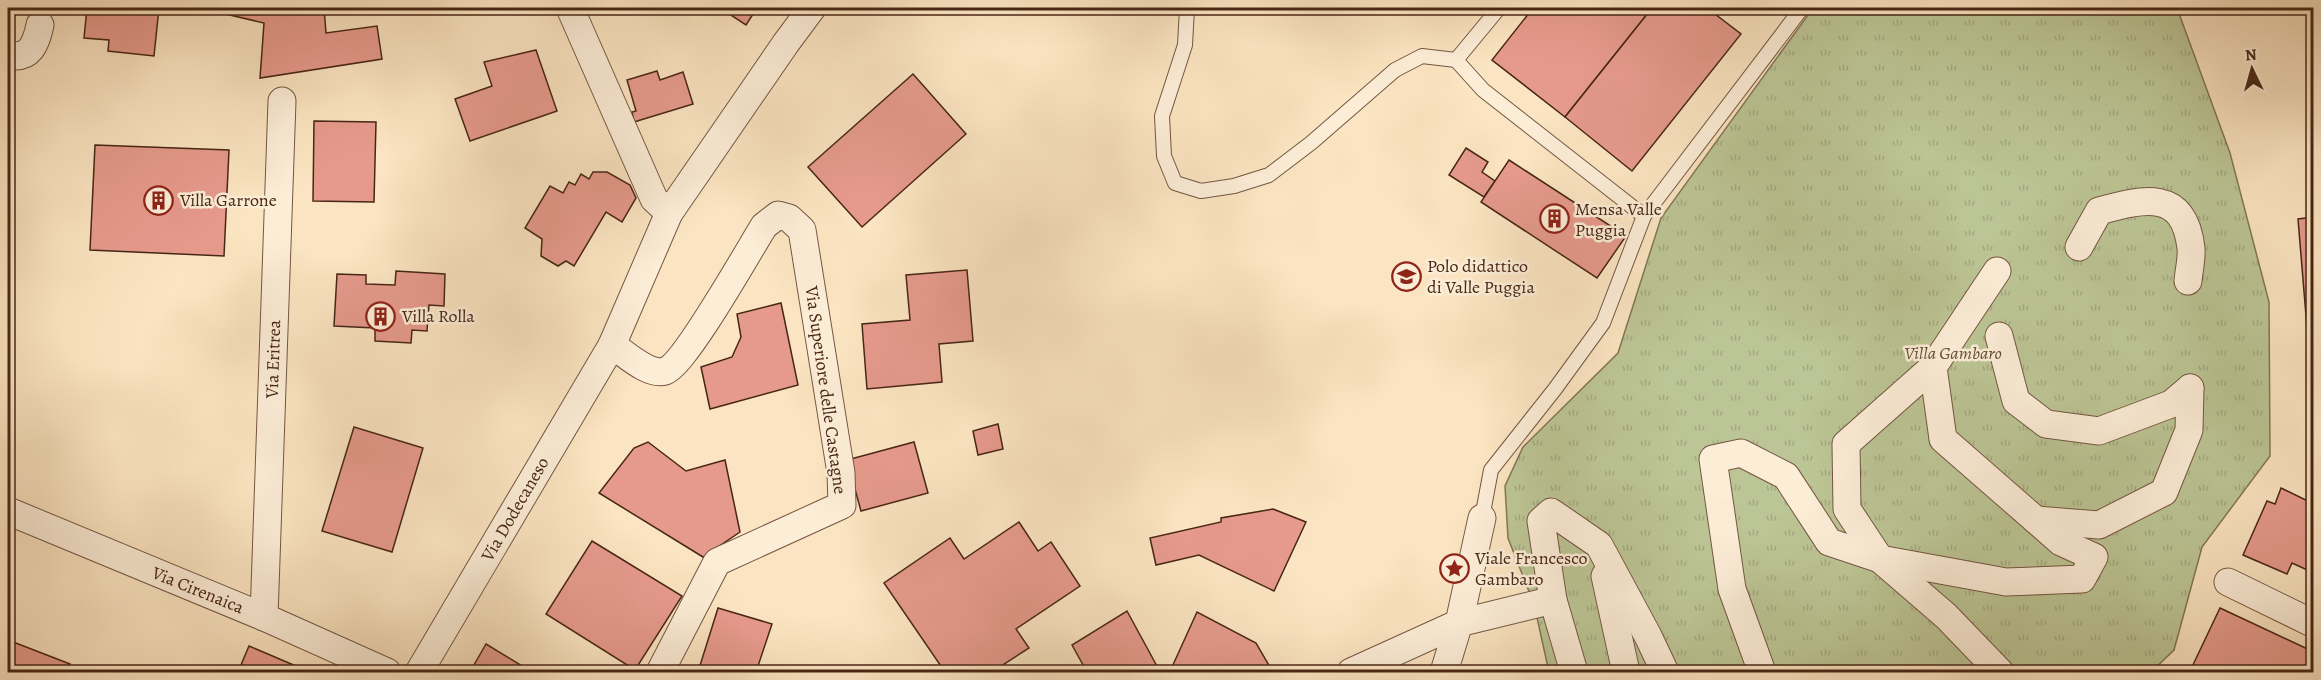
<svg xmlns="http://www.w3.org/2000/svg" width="2321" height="680" font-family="Alegreya,serif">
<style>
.park{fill:url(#park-tufts);stroke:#827656;stroke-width:1.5}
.building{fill:#e69a8c;stroke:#482616;stroke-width:1.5}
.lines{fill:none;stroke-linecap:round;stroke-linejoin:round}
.lane-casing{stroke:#755641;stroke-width:16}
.street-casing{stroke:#755641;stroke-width:29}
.lane{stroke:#fcedd7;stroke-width:14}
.street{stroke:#fcedd7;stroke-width:27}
.labels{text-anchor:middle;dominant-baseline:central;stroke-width:5;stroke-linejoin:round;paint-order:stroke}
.poi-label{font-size:18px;fill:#482616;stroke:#fcedd7;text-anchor:start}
.park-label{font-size:18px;font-style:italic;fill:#654e36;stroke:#fcedd7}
.street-label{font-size:18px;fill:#482616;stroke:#fcedd7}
</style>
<defs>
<pattern id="park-tufts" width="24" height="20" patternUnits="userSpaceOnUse" patternTransform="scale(1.5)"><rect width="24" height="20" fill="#bcc595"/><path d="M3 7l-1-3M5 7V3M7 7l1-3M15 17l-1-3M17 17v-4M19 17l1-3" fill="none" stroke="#a3a980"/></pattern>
</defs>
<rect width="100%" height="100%" fill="#fbe4c1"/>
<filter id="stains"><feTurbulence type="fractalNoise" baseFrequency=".00333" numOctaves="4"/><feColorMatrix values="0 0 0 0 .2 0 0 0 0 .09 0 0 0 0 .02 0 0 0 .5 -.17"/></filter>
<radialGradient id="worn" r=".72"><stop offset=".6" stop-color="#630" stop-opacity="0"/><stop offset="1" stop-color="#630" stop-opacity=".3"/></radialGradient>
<path class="park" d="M1813,8H2177L2230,153L2269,302L2270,456L2202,547L2174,650L2151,672H1549L1534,604L1508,538L1505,486L1523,447L1618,353L1661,218Z"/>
<g class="building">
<path d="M87,8H159L154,56L108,51L109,40L84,38Z"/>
<path d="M222,8H324L326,33L377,26L382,59L260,78L264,23L221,13Z"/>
<path d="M413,8H432L415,14Z"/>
<path d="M720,8H757L746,25Z"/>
<path d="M1533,8H1652L1565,117L1492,60Z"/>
<path d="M1652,8H1707L1741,34L1632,171L1565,117Z"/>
<path d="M536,50L557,111L470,141L455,99L492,86L484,62Z"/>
<path d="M657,71L660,80L683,72L693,104L634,122L632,112L636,111L627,80Z"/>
<path d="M913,74L966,134L862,227L808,167Z"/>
<path d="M314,121L376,122L374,202L313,201Z"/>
<path d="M95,145L229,150L224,256L90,250Z"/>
<path d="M1466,148L1488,162L1482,172L1495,181L1484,197L1449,175Z"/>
<path d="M1509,160L1626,236L1597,278L1481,202Z"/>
<path d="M593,172H607L630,185L636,198L622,222L606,212L574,266L566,261L558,266L541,256L542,239L525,228L550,186L563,193L569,182L575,185L581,174L589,179Z"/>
<path d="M2314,217V340H2308L2298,219Z"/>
<path d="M967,270L973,341L939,344L942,382L867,389L862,324L910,320L906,275Z"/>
<path d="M396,271L445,274L444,306L429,305L427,331L412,330L411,343L375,341V328L334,326L337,274L366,275V284L395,285Z"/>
<path d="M781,303L798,385L710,409L701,367L732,357L741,337L737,314Z"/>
<path d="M998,424L1003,449L978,455L973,431Z"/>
<path d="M354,427L423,448L392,552L322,531Z"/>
<path d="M648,442L686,471L725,460L740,532L703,557L599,493L634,448Z"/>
<path d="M914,442L928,493L861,511L847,460Z"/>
<path d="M2281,488L2314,504V573L2292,563L2287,574L2243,555L2267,501L2275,504Z"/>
<path d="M1273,509L1306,522L1274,591L1199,555L1156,565L1150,538L1221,522V518Z"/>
<path d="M1019,522L1038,551L1051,542L1080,586L1016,629L1029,648L992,672H945L884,583L950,538L964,559Z"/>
<path d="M592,541L682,596L635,670L546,614Z"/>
<path d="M718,608L772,624L756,672H698Z"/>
<path d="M2220,608L2314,652V672H2198L2191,669Z"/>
<path d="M1127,611L1158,668L1172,667L1197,612L1256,643L1270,667L1268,672H1087L1072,645Z"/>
<path d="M8,640L70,664L67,672H8Z"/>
<path d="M486,644L527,669L532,672H470Z"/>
<path d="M249,646L310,672H238Z"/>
</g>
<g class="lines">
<defs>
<g id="lane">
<path d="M1187,8L1185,45L1162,116L1164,156L1175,183L1201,191L1234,186L1269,175L1311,143L1395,70L1422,56L1456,60L1483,90L1644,216"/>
<path d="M1456,60L1499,8"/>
<path d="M1482,518L1491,470L1555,389L1603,323L1644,216L1802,8"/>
</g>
<g id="street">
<path d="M570,8L654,199L669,213"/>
<path d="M8,55C30,60 36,44 40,25"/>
<path d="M2079,247L2099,211C2143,199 2184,188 2191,248C2192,258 2189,270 2188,281"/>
<path d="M1997,271L1933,367L1846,444L1847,509L1880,559L1946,616L2000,672"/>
<path d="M1999,336L2016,401L2046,424L2099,431L2171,404L2190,388"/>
<path d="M612,345C625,353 648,376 665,371C685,364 749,250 764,226L778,215L789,218L802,230L841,473L842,505L717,562L660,672"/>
<path d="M8,511L264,617L387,672"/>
<path d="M2036,520L2099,525L2164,492L2189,430L2190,388"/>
<path d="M1605,576L1626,672"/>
<path d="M2228,582L2314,624"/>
<path d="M1553,600L1574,672"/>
<path d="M264,617L282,101"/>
<path d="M419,672L612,345L669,213L786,43L812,8"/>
<path d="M1351,672L1459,623L1482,518"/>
<path d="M1444,672L1459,623L1553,600L1541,521L1551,512L1599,545L1648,636L1665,672"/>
<path d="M1762,672L1732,589L1713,459L1741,453L1786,476L1829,542L1880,559L2006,582L2082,579L2094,557L2061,542L1943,439L1933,367"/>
</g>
</defs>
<use href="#lane" class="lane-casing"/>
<use href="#street" class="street-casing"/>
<use href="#lane" class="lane"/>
<use href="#street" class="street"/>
</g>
<defs>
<symbol id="building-ring" viewBox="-11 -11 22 22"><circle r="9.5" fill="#fcedd7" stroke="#8f2418" stroke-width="1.5"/><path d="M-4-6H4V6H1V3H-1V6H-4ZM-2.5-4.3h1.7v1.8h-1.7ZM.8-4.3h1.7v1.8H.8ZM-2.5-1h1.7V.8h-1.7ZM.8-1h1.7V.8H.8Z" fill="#8f2418"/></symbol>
<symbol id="university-ring" viewBox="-11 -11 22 22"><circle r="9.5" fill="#fcedd7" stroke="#8f2418" stroke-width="1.5"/><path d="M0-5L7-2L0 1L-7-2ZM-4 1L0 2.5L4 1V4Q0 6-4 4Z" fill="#8f2418"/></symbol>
<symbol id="sight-ring" viewBox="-11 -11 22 22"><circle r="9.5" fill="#fcedd7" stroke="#8f2418" stroke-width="1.5"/><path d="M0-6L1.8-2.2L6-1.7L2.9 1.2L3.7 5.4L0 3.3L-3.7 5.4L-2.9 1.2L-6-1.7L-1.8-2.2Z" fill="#8f2418"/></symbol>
</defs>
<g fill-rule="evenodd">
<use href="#building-ring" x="142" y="184" width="33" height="33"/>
<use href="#building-ring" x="1538" y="202" width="33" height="33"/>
<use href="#university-ring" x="1390" y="260" width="33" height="33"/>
<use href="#building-ring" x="364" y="300" width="33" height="33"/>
<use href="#sight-ring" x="1438" y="552" width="33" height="33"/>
</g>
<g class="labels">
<g class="poi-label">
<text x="180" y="200">Villa Garrone</text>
<text x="1575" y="209">Mensa Valle<tspan x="1575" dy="21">Puggia</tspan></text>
<text x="1427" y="266">Polo didattico<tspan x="1427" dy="21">di Valle Puggia</tspan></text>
<text x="402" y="316">Villa Rolla</text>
<text x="1475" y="558">Viale Francesco<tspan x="1475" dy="21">Gambaro</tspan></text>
</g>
<g class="park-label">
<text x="1953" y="353">Villa Gambaro</text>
</g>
<g class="street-label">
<text transform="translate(273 359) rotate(-88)">Via Eritrea</text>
<text transform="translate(826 390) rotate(82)">Via Superiore delle Castagne</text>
<text transform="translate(515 509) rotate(-60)">Via Dodecaneso</text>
<text transform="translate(198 590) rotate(22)">Via Cirenaica</text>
</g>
</g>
<rect width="2321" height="680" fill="none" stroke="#fbe4c1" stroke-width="30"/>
<rect x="9" y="9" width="2303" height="662" fill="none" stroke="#482616" stroke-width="3"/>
<rect x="15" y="15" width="2291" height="650" fill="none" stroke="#482616" stroke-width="1.5"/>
<g transform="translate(2252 69) rotate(355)" stroke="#fcedd7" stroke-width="4.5" paint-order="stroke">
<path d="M0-4.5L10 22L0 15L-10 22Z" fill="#482616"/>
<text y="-9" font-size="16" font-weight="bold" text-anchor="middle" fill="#482616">N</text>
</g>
<rect width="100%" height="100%" filter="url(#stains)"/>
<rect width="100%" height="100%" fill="url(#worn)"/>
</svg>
